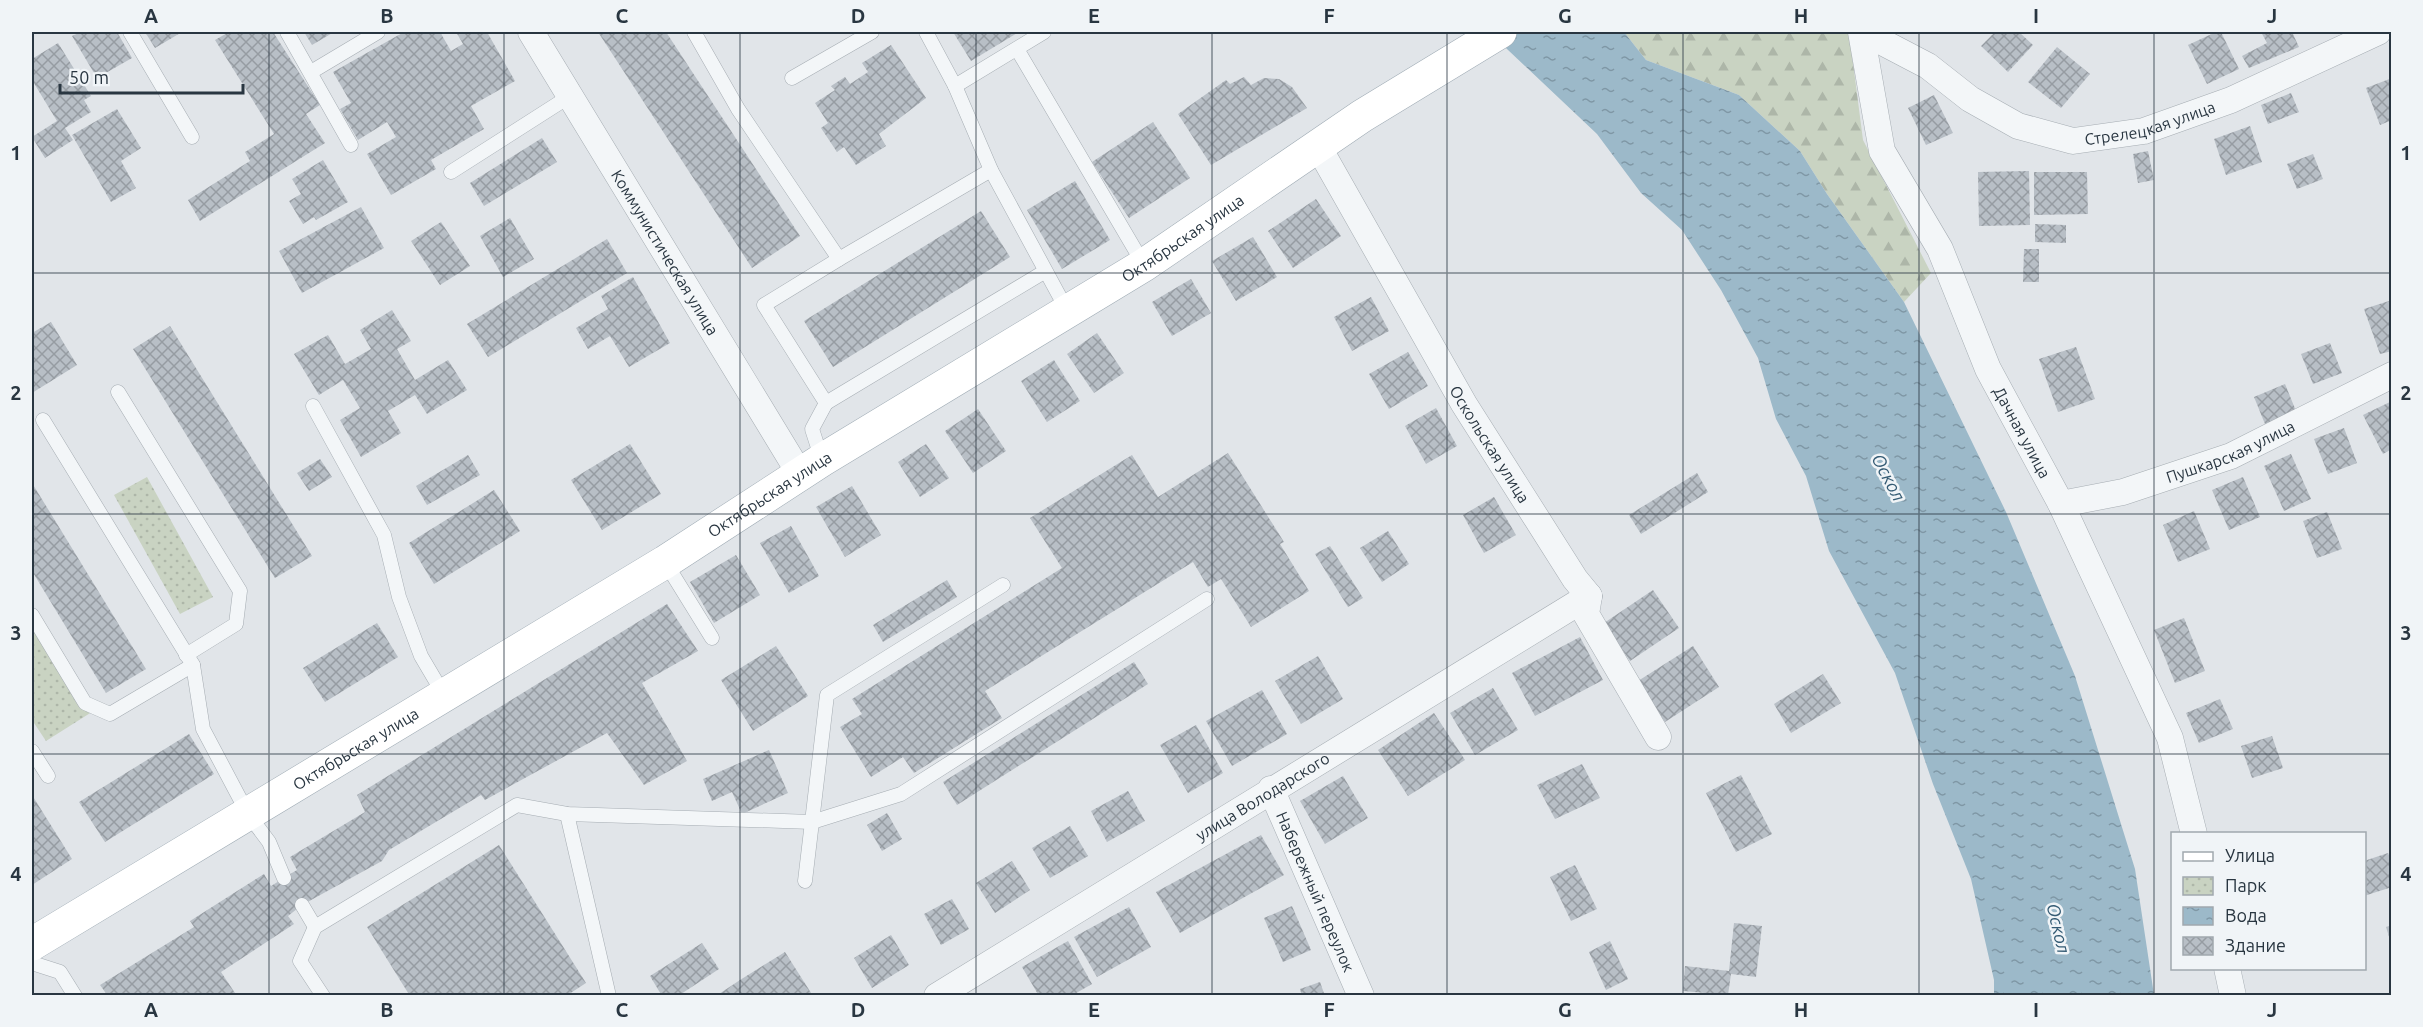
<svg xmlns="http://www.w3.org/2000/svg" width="2423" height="1027" font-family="Ubuntu,sans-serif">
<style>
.forest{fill:url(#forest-firs)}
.park{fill:url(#park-dots)}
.water{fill:url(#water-ripples)}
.building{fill:url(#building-cross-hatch)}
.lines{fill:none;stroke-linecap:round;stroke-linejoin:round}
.lane-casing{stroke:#a6adb3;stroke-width:15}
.street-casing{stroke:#a6adb3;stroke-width:27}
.primary-casing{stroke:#a0acb5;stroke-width:34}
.lane{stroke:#f3f6f8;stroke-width:14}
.street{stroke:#f3f6f8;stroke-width:26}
.primary{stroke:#fff;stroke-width:33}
.grid{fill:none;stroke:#293641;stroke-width:1.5;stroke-opacity:0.55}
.labels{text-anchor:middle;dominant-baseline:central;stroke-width:5;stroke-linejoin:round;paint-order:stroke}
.street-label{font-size:16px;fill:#293641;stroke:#f0f4f7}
.water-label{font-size:18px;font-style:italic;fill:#345b74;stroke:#f0f4f7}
.neatline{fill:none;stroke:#293641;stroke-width:2}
.grid-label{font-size:20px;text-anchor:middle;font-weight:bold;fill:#293641}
</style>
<defs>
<pattern id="forest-firs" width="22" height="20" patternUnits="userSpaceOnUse" patternTransform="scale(1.5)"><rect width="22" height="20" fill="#c9d3c2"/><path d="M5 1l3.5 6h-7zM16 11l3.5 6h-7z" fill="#adb6a8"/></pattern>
<pattern id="park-dots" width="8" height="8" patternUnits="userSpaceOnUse" patternTransform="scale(1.5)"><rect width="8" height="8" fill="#c9d3c2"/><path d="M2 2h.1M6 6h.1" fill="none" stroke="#adb6a8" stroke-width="1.8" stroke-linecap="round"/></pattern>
<pattern id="water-ripples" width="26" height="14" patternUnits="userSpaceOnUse" patternTransform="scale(1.5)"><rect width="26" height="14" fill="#9cb9c9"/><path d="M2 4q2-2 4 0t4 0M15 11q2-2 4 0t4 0" fill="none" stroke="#7f97a5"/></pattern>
<pattern id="building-cross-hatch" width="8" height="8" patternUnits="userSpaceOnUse" patternTransform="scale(1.5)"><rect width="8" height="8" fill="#b8bfc6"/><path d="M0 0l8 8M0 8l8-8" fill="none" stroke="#969ca2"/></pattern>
</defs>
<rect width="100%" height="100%" fill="#e1e5e9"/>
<path class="forest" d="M1624,32H1849L1863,140L1931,273L1904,302L1827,194L1800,151L1739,95L1646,60Z"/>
<g class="park">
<path d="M147,477L213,597L180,614L114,495Z"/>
<path d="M32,616L95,710L46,741L32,720Z"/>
</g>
<path class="water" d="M1489,32H1624L1646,60L1739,95L1800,151L1827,194L1904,302L2006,512L2075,676L2135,869L2154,995H1994V980L1971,879L1933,784L1895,673L1829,551L1806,476L1776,419L1758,358L1721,290L1682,230L1641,193L1597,134Z"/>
<g class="building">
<path d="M81,32H117L132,58L97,78L72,36Z"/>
<path d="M145,32H182L155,48Z"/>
<path d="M229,32H273L320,105L306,114L325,143L200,221L188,200L250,161L245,152L274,134L215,40Z"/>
<path d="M304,32H334L312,45Z"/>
<path d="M404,32H440L451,51L463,44L456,32H487L515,81L471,106L484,129L431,160L436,169L391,195L367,154L396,137L387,122L358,140L340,109L351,103L333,72Z"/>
<path d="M598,32H666L800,236L752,268Z"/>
<path d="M953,32H1019L971,61Z"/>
<path d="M1995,32H2019L2033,45L2008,72L1981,46Z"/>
<path d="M2216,32H2221L2239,69L2207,84L2188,45Z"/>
<path d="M2261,32H2292L2299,47L2249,68L2242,56L2267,43Z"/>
<path d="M58,43L91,96L84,100L91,112L65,128L73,140L45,158L32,137L57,121L32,80V59Z"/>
<path d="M891,45L926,98L879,134L886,146L856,165L844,147L837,152L821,128L828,123L815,103L835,90L831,86L845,77L850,84L868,72L862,63Z"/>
<path d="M2057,47L2090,74L2061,108L2028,82Z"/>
<path d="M1244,77L1251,85L1264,78L1279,79L1292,87L1307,108L1211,165L1178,114L1226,80L1230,84Z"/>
<path d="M2392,78V120L2380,125L2366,88Z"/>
<path d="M2291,93L2299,112L2268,124L2261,105Z"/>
<path d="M1934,95L1953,133L1926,145L1908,108Z"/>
<path d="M117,109L141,148L121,161L136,188L111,202L72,135Z"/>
<path d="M1153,122L1190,178L1129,218L1092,162Z"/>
<path d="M2250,126L2262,162L2226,175L2214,139Z"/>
<path d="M542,138L557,162L484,206L470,183Z"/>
<path d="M2148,151L2154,180L2138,183L2133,154Z"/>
<path d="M2313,154L2323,179L2297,189L2287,164Z"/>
<path d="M323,160L348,202L316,220L314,217L303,224L289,201L301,194L292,179Z"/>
<path d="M2029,171L2030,225L1979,226L1978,172Z"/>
<path d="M2034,172H2087L2088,214L2034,215Z"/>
<path d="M1075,181L1110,240L1062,269L1027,210Z"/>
<path d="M1316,199L1341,236L1293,268L1268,231Z"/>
<path d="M361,207L384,248L302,293L279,251Z"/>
<path d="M981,211L1010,257L833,367L804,321Z"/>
<path d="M510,218L534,259L503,277L480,236Z"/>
<path d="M441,222L470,266L440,285L411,241Z"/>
<path d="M2035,224L2066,225V243L2035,242Z"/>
<path d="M1253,237L1277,277L1236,301L1212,261Z"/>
<path d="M607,239L627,273L488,357L467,324Z"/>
<path d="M2024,249H2039V282H2023Z"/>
<path d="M633,277L670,343L629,367L610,336L588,349L576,328L608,309L601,296Z"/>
<path d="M1191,279L1211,313L1172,336L1152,302Z"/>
<path d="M1371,297L1389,331L1352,351L1334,317Z"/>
<path d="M2392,300V351L2380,354L2364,309Z"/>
<path d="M392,310L411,341L397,349L415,380L448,360L467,390L427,414L415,395L388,411L401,433L361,457L340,420L360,408L343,380L319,395L294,354L328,335L345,364L371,349L360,330Z"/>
<path d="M51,322L77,365L32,393V333Z"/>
<path d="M170,326L312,556L275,578L133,349Z"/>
<path d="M1097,333L1124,373L1094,393L1067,354Z"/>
<path d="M2330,343L2342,373L2313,384L2301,354Z"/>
<path d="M2076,347L2095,399L2058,412L2039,359Z"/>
<path d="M1408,352L1428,386L1389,409L1369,374Z"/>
<path d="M1054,360L1080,401L1047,422L1021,381Z"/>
<path d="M2285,384L2296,411L2265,424L2254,397Z"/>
<path d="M2392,401V449L2383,454L2363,415Z"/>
<path d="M1436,408L1457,446L1426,464L1405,426Z"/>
<path d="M978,409L1006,451L973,473L945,431Z"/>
<path d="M2344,428L2357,463L2328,474L2314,439Z"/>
<path d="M630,444L661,494L602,530L571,480Z"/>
<path d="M926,444L949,478L920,497L898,462Z"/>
<path d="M1228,453L1284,542L1280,544L1309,591L1251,627L1221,579L1208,587L1193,562L985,691L1002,718L914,773L903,757L871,777L840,727L862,714L852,699L1062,568L1030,518L1132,455L1158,497Z"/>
<path d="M2291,454L2311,499L2284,511L2264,466Z"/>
<path d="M468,455L480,475L427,505L416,486Z"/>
<path d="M320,459L332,477L309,491L297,473Z"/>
<path d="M1697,473L1708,492L1641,534L1629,515Z"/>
<path d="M2243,477L2260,517L2229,530L2212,490Z"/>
<path d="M32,483L146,669L106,693L32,571Z"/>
<path d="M852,486L881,535L845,557L816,507Z"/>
<path d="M494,490L520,531L434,584L409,543Z"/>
<path d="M1494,497L1516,535L1484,553L1463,515Z"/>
<path d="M2194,511L2210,549L2178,562L2163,525Z"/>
<path d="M2327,512L2342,549L2317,558L2303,521Z"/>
<path d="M791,526L819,576L789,593L760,543Z"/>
<path d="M1388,531L1409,564L1382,582L1360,548Z"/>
<path d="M1330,546L1363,598L1348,607L1315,554Z"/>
<path d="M736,555L760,595L714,623L690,582Z"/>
<path d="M947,580L957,597L883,642L873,625Z"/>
<path d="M1653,590L1679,628L1630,661L1604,623Z"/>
<path d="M667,604L698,651L642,683L687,761L644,785L607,733L485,800L481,795L389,850L382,861L302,905L288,916L294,924L221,972L237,996H108L100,985L194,927L190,921L264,874L271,886L297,870L290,857L365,812L357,795Z"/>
<path d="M2184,618L2205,671L2175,683L2154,630Z"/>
<path d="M377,623L398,657L325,702L303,668Z"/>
<path d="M1580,637L1603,680L1535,716L1512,673Z"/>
<path d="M776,646L808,696L753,731L721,680Z"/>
<path d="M1693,646L1719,687L1665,722L1638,681Z"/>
<path d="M1318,656L1343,699L1301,724L1275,681Z"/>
<path d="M1134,662L1148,684L957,805L943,782Z"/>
<path d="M1823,674L1841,703L1791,733L1774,704Z"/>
<path d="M1493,688L1518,730L1475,755L1450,713Z"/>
<path d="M1262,690L1287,734L1232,766L1206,721Z"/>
<path d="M2220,699L2233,729L2199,743L2186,713Z"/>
<path d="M1434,713L1465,760L1408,796L1378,750Z"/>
<path d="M1196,725L1223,773L1188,793L1160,745Z"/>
<path d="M189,734L214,774L105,842L79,802Z"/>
<path d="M2272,736L2283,768L2252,778L2241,746Z"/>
<path d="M769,750L788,793L742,814L732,792L712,801L703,779Z"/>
<path d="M1582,764L1600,798L1555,819L1537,785Z"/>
<path d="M1741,775L1772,834L1736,852L1706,793Z"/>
<path d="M1343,776L1368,818L1325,844L1300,801Z"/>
<path d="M1128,791L1145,821L1107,842L1091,811Z"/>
<path d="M32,795L72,859L32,885Z"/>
<path d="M887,813L902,839L882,851L867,825Z"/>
<path d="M1070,826L1088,856L1050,878L1032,848Z"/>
<path d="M1261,835L1284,875L1180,933L1156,892Z"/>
<path d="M499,845L586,983L566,996H410L367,927Z"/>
<path d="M2388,853L2392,862V887L2364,896V861Z"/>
<path d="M1012,861L1030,890L995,913L976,883Z"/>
<path d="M1575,865L1597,909L1571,921L1550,877Z"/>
<path d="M952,899L969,929L941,945L924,914Z"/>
<path d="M1292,906L1311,950L1283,962L1264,918Z"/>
<path d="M1129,907L1151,947L1097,977L1074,937Z"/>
<path d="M1734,923L1762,926L1756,977L1731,974L1728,995L1683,991L1685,966L1729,971Z"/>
<path d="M2392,925V943H2391L2386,927Z"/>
<path d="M891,935L909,965L872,988L854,958Z"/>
<path d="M1068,941L1092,984L1071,996H1039L1022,967Z"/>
<path d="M1610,941L1628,979L1606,990L1589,952Z"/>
<path d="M702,943L719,969L678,996H662L650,976Z"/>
<path d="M785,952L813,996H716L740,980Z"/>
<path d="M1320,982L1325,996H1302L1300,989Z"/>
</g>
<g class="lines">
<defs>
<g id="lane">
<path d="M130,32L192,137"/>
<path d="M287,32L351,145"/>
<path d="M694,32L738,109L839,259L764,305L826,403L1044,272"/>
<path d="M926,32L955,86L1044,32"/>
<path d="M1017,49L1144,265"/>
<path d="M311,72L378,32"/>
<path d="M792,78L872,32"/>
<path d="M955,86L991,170L1068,312"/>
<path d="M451,172L570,96"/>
<path d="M839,259L991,170"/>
<path d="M118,392L240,591L236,624L186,655"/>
<path d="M313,406L384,535L399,597L421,656L444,695"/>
<path d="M43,420L193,665L203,729L248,814L269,842L284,878"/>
<path d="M822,460L812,429L826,403"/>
<path d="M665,562L712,638"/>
<path d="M32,615L85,703L110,714L193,665"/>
<path d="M32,751L48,776"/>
<path d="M567,814L609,996"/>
<path d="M805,881L827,695L1003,585"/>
<path d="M302,905L315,927"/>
<path d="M32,963L60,972L75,996"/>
<path d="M323,996L300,961L315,927L517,805L567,814L812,822L901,794L1207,599"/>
</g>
<g id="street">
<path id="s1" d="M531,32L800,474"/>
<path id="s2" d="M1861,32L1882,151L1940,249L1988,369L2061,504L2170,738L2194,834"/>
<path id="s3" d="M1863,32L1928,66L1970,99L2018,126L2073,141L2144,131L2231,100L2378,32"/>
<path id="s4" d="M1319,148L1464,404L1575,579L1589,596L1586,614L1658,737"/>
<path id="s5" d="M2061,504L2123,492L2231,456L2392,375"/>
<path id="s6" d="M1271,789L1361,996"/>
<path d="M2227,968L2233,996"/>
<path id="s7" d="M937,996L1589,596"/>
</g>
<g id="primary">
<path id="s8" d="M32,944L665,562L822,460L1144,265L1362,116L1500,32"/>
</g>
</defs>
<use href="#lane" class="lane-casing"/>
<use href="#street" class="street-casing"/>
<use href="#primary" class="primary-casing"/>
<use href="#lane" class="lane"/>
<use href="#street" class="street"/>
<use href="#primary" class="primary"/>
</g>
<path class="grid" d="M269,32V996M504,32V996M740,32V996M976,32V996M1212,32V996M1447,32V996M1683,32V996M1919,32V996M2154,32V996M32,273H2392M32,514H2392M32,754H2392"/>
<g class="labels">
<g class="street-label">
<text stroke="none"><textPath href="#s3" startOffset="318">Стрелецкая улица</textPath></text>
<text stroke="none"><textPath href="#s8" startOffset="1350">Октябрьская улица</textPath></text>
<text stroke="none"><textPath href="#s1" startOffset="258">Коммунистическая улица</textPath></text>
<text stroke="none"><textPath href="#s2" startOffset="436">Дачная улица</textPath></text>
<text stroke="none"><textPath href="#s4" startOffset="342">Оскольская улица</textPath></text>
<text stroke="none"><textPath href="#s5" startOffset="178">Пушкарская улица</textPath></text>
<text stroke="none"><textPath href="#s8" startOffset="864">Октябрьская улица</textPath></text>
<text stroke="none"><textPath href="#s8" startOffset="378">Октябрьская улица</textPath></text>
<text stroke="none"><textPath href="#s7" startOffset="382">улица Володарского</textPath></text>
<text stroke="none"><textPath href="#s6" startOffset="112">Набережный переулок</textPath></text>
</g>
<g class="water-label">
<text transform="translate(1889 477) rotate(62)">Оскол</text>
<text transform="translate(2059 928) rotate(77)">Оскол</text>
</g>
</g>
<rect width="2423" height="1027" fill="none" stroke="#f0f4f7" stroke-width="66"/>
<rect x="2171" y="832" width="195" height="138" fill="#f0f4f7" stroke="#a0a8ae" stroke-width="1.5"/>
<rect x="2183" y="852" width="30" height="9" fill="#ffffff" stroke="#a0a8ae" stroke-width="1.5"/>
<text x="2225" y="862" font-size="18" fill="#293641">Улица</text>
<rect x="2183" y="877" width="30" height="18" fill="url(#park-dots)" stroke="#a0a8ae" stroke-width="1.5"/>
<text x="2225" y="892" font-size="18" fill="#293641">Парк</text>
<rect x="2183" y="907" width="30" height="18" fill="url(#water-ripples)" stroke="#a0a8ae" stroke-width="1.5"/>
<text x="2225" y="922" font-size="18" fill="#293641">Вода</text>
<rect x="2183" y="937" width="30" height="18" fill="url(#building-cross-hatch)" stroke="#a0a8ae" stroke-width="1.5"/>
<text x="2225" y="952" font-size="18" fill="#293641">Здание</text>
<path d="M60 84v9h183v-9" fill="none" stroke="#293641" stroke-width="3"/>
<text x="69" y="84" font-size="18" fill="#293641" stroke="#f0f4f7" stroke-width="4.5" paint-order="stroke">50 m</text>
<rect x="33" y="33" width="2357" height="961" class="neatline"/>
<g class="grid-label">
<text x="151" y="23">A</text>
<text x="387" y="23">B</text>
<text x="622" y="23">C</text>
<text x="858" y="23">D</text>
<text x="1094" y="23">E</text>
<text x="1329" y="23">F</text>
<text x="1565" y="23">G</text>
<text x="1801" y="23">H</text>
<text x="2036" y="23">I</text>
<text x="2272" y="23">J</text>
<text x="16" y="160">1</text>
<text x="2406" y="160">1</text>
<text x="16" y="400">2</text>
<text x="2406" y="400">2</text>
<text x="16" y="640">3</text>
<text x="2406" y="640">3</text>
<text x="16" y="881">4</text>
<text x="2406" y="881">4</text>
<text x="151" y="1017">A</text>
<text x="387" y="1017">B</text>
<text x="622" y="1017">C</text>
<text x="858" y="1017">D</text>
<text x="1094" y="1017">E</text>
<text x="1329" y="1017">F</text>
<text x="1565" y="1017">G</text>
<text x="1801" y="1017">H</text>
<text x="2036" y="1017">I</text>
<text x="2272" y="1017">J</text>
</g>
</svg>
